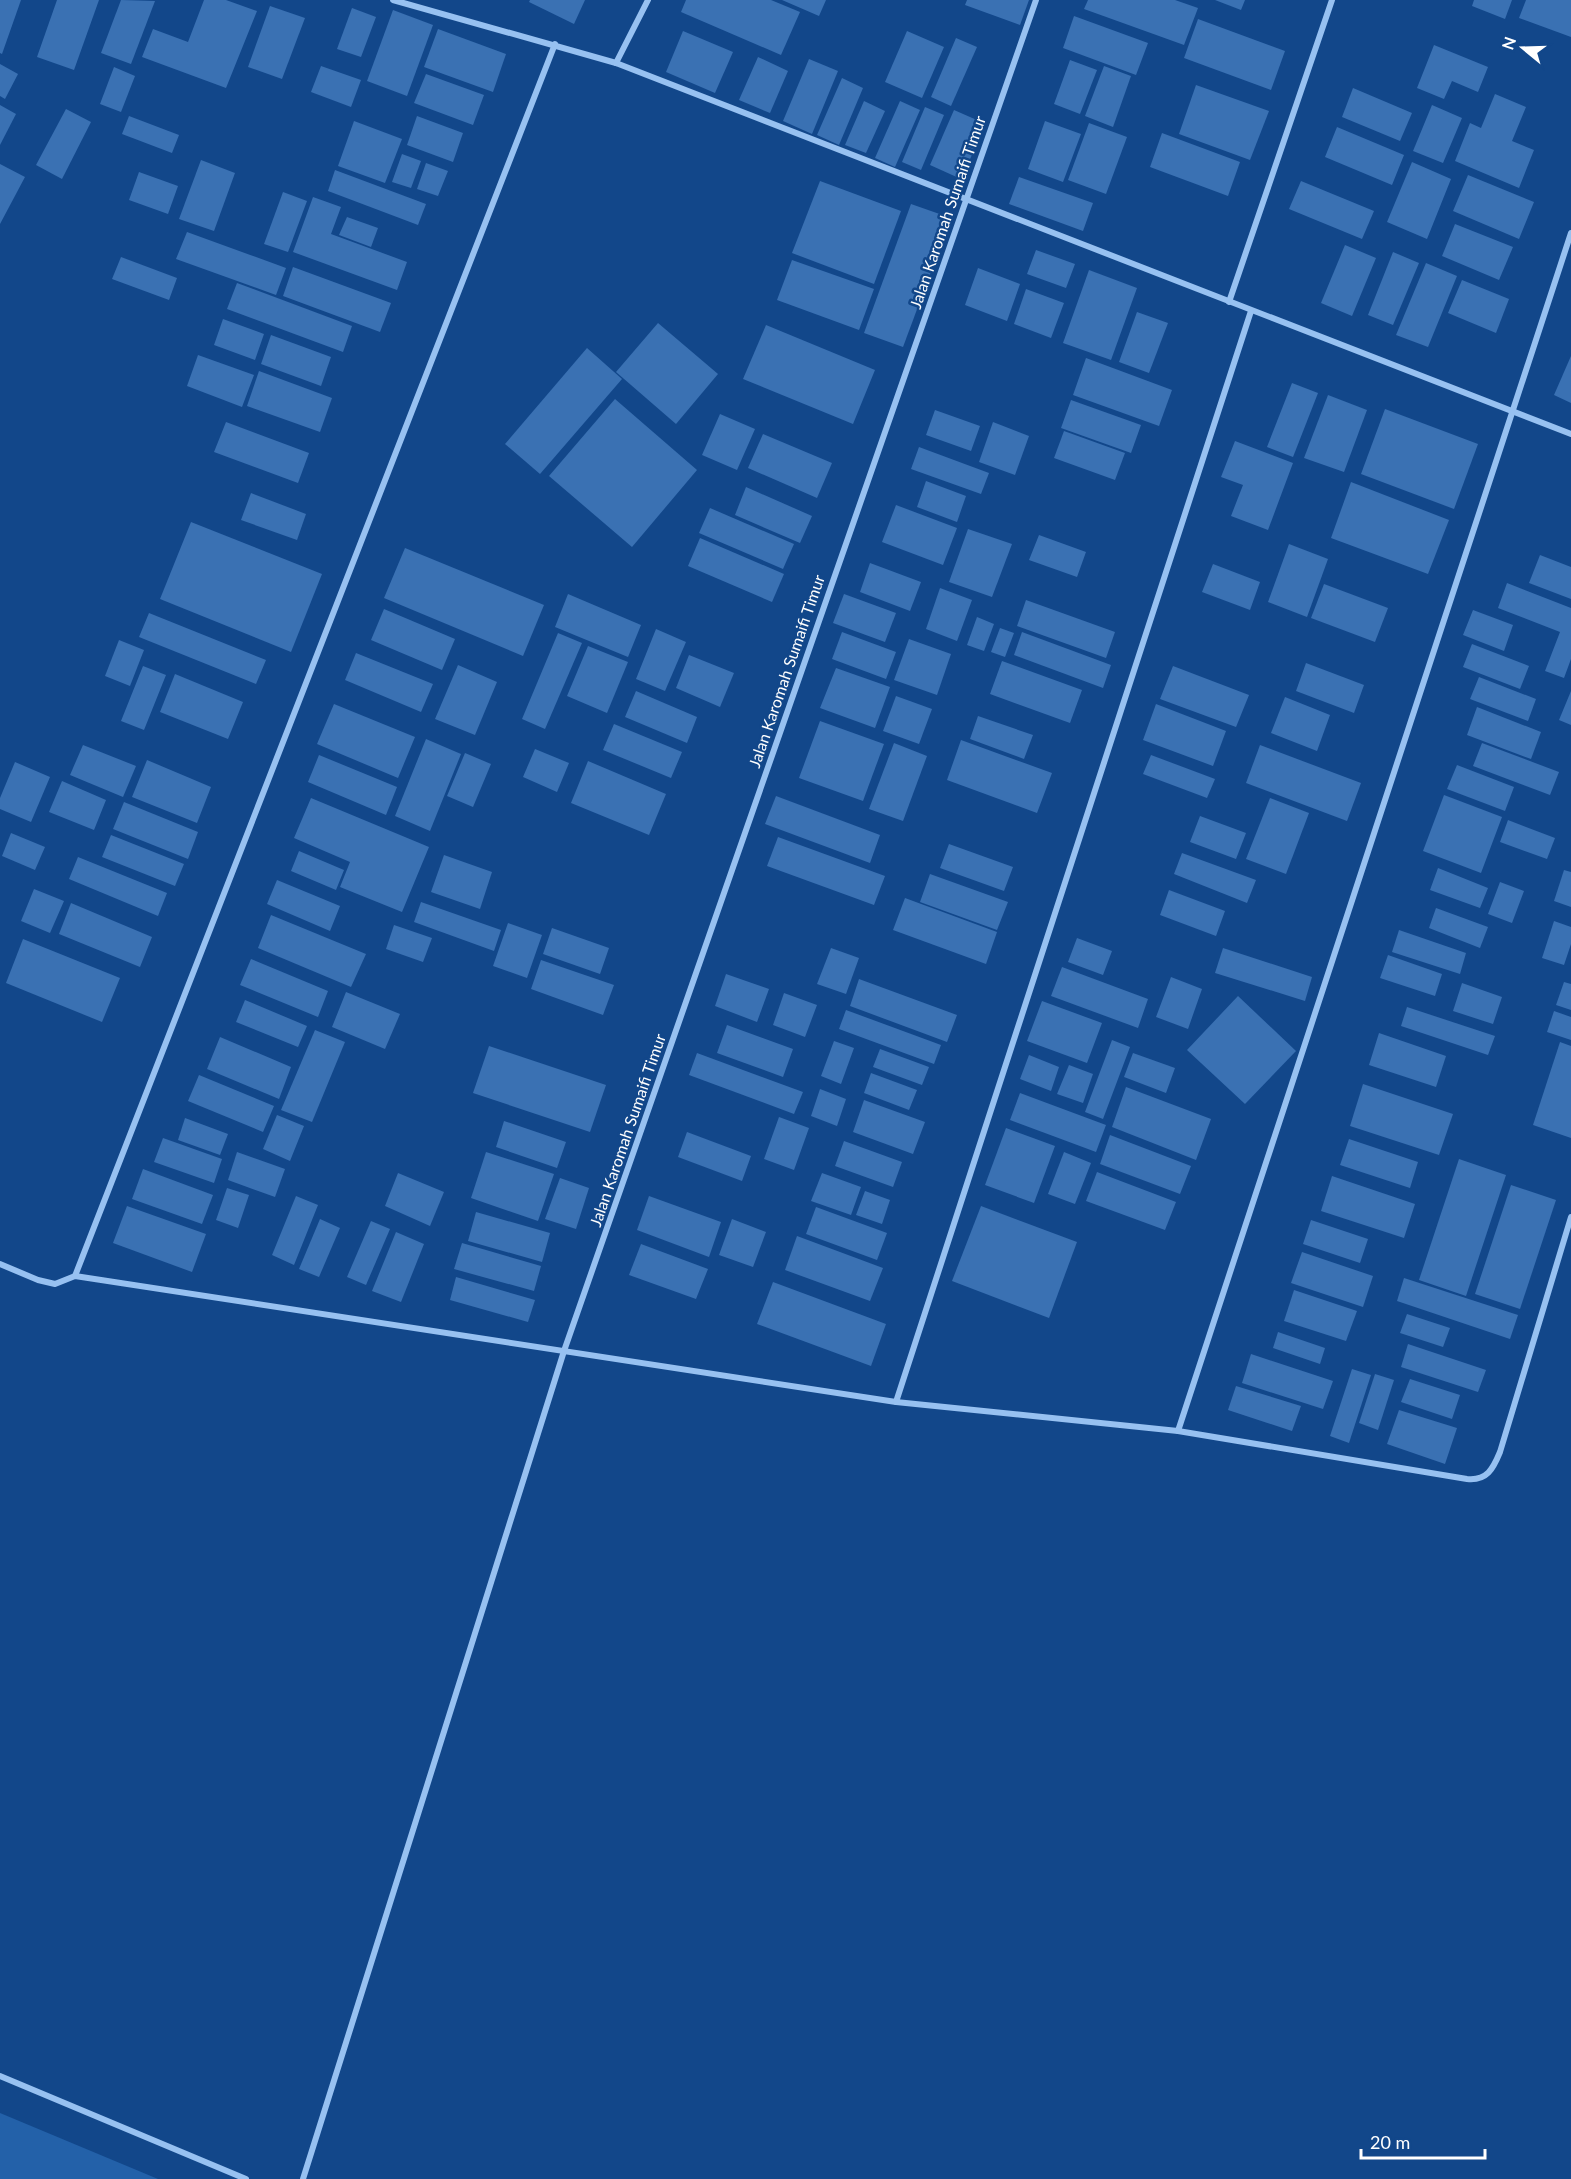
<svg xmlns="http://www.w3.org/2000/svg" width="1571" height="2179" font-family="Lato,sans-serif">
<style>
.green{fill:#2361a9}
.building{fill:#3a71b3}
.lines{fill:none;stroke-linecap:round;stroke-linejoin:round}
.street{stroke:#97c1f1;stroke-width:6}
.labels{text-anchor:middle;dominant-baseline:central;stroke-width:5;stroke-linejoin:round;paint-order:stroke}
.street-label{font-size:16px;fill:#fff;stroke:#12478a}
</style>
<rect width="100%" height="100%" fill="#12478a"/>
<path class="green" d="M0,2113L158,2179H0Z"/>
<g class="building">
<path d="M0,0H21L2,54L0,53Z"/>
<path d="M57,0H99L74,70L37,57Z"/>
<path d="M121,0L155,1L131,64L101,53Z"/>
<path d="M204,0H226L257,11L226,88L142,57L153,29L188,42Z"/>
<path d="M530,0H585L574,24L529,2Z"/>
<path d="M686,0H771L800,12L781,55L681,12Z"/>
<path d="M782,0H826L819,16Z"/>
<path d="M967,0H1029L1020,25L965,5Z"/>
<path d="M1088,0H1175L1198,8L1184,45L1084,9Z"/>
<path d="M1215,0H1245L1241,10Z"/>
<path d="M1474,0H1512L1505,19L1472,6Z"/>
<path d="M1526,0H1571V37L1519,18Z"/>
<path d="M270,6L305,18L282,79L248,67Z"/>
<path d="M352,8L376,17L361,57L337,49Z"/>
<path d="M393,10L433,25L407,96L367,81Z"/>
<path d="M1074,16L1148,43L1136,75L1063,48Z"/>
<path d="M1198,19L1285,51L1271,90L1184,58Z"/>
<path d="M438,29L506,54L493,92L424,67Z"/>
<path d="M683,31L733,52L715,93L666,72Z"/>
<path d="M907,31L944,47L922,98L885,82Z"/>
<path d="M956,38L977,47L951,106L931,97Z"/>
<path d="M1434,45L1488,67L1478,92L1452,81L1444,99L1417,88Z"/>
<path d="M758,57L788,71L770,113L739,100Z"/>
<path d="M809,59L838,71L812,134L783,121Z"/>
<path d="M1070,60L1097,70L1080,114L1054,104Z"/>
<path d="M0,64L18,74L5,99L0,96Z"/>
<path d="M321,66L361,80L351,107L311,92Z"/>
<path d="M1104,66L1131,76L1113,127L1085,116Z"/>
<path d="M114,67L135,76L121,112L100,104Z"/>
<path d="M426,74L484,95L473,125L414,103Z"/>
<path d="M842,78L863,88L839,145L817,135Z"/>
<path d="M1196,85L1269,111L1250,160L1179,134Z"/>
<path d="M1353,88L1412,113L1400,141L1342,117Z"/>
<path d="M1495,94L1526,107L1512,141L1534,150L1519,188L1455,161L1470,123L1481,128Z"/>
<path d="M864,101L885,111L866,153L845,145Z"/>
<path d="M900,101L920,110L895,167L875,158Z"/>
<path d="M0,105L16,114L0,145Z"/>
<path d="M1432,105L1462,118L1443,163L1413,151Z"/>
<path d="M925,107L944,115L921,170L902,162Z"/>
<path d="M66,109L91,122L62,179L36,165Z"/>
<path d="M954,110L986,124L961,179L930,165Z"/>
<path d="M129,116L179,135L172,153L122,134Z"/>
<path d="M417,116L463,133L453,162L407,145Z"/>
<path d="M354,121L402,139L385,183L338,166Z"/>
<path d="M1045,121L1081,134L1063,182L1028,169Z"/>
<path d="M1089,123L1127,137L1106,194L1068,180Z"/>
<path d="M1337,127L1404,155L1392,185L1325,157Z"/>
<path d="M1162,133L1240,162L1228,196L1150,167Z"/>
<path d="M402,154L421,161L411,188L392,182Z"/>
<path d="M201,160L235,173L214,231L179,219Z"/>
<path d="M1412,162L1451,179L1427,239L1387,222Z"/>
<path d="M426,163L448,171L438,196L417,189Z"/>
<path d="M0,164L25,177L0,224Z"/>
<path d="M335,170L426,204L418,225L328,191Z"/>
<path d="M139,172L178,186L168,214L129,200Z"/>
<path d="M1468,175L1534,202L1519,239L1453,211Z"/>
<path d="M1019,177L1093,203L1083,231L1009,204Z"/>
<path d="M820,181L901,211L874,284L792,253Z"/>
<path d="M1301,181L1374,211L1362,239L1289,209Z"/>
<path d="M283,192L307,201L288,252L264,244Z"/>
<path d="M313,197L341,207L331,234L407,262L397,290L293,252Z"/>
<path d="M911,204L951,218L903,347L864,333Z"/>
<path d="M347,217L378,228L371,247L339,235Z"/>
<path d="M1455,224L1513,247L1499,280L1442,256Z"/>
<path d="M187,232L286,268L276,295L176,259Z"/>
<path d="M1345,245L1376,258L1352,316L1321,303Z"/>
<path d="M1036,250L1075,264L1066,288L1027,274Z"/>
<path d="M1393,252L1419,263L1393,325L1368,315Z"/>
<path d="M121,257L177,278L169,300L112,279Z"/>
<path d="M792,260L874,289L859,330L777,300Z"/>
<path d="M1426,263L1457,276L1428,347L1396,335Z"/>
<path d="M293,267L391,303L380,332L283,296Z"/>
<path d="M978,268L1020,284L1007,321L965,305Z"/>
<path d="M1089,270L1137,288L1111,360L1063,343Z"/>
<path d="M1462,280L1509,299L1496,333L1448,313Z"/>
<path d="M237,283L352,326L343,352L227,309Z"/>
<path d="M1026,289L1064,303L1051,338L1014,324Z"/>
<path d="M1137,312L1168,323L1149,373L1119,362Z"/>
<path d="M223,319L264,334L255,360L214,345Z"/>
<path d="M658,323L718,374L676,424L616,372Z"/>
<path d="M766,325L875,370L853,424L743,379Z"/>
<path d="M271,335L331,357L321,386L261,364Z"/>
<path d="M587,348L622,379L540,474L505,444Z"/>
<path d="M198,355L254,375L242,407L187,386Z"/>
<path d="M1571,356V403L1554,395Z"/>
<path d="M1086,358L1172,390L1159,426L1073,395Z"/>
<path d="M259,371L332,398L320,432L247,406Z"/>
<path d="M1292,383L1318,393L1293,457L1267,447Z"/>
<path d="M1328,395L1367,410L1344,472L1304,458Z"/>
<path d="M615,399L697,470L632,547L549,476Z"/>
<path d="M1071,400L1141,425L1131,453L1061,428Z"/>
<path d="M1385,409L1478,444L1454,509L1361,474Z"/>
<path d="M935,410L980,426L971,451L926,435Z"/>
<path d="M720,414L755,429L737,470L702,455Z"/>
<path d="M226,422L309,453L298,483L214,452Z"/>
<path d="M993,422L1029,436L1015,475L979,462Z"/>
<path d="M1064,431L1125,453L1115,480L1054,458Z"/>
<path d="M763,434L832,463L817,498L748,468Z"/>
<path d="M1235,441L1293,463L1268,530L1231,516L1243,485L1221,477Z"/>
<path d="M919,447L989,473L981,494L911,469Z"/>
<path d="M926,481L966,496L957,522L917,507Z"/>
<path d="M1351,482L1449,520L1428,574L1331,538Z"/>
<path d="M746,487L812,516L800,543L735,515Z"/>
<path d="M251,493L306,514L297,540L241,520Z"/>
<path d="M896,505L957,528L943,565L882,542Z"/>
<path d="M710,508L794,544L783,569L699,533Z"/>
<path d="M191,522L322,574L291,652L160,599Z"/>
<path d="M968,529L1012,544L992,597L949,582Z"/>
<path d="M1039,535L1086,552L1077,577L1029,560Z"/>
<path d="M700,538L784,574L772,602L688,566Z"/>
<path d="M1289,544L1328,559L1307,617L1268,602Z"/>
<path d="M405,548L544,605L523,656L384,598Z"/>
<path d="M1540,555L1571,567V599L1529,583Z"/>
<path d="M870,563L921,582L910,611L860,592Z"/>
<path d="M1213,564L1260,582L1250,610L1202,592Z"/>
<path d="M1507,583L1571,608V659L1564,678L1545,671L1560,632L1498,608Z"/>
<path d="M1324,584L1388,608L1375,642L1311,618Z"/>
<path d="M940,588L972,600L957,641L926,629Z"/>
<path d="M568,594L641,625L628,657L555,627Z"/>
<path d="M844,594L896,613L885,642L833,623Z"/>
<path d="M1026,600L1115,632L1106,658L1017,626Z"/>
<path d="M384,609L455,639L442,670L371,640Z"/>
<path d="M1473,610L1513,625L1504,651L1463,635Z"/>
<path d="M149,613L266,660L256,684L139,637Z"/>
<path d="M977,617L994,624L984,651L967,645Z"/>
<path d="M1000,628L1014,633L1005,657L991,652Z"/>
<path d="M656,629L686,642L665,691L636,679Z"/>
<path d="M842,632L896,652L886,679L832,659Z"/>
<path d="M1022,632L1111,665L1103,688L1014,655Z"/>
<path d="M558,633L582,643L545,729L522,719Z"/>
<path d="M909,639L951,654L937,695L894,680Z"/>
<path d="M119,640L144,650L130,686L105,676Z"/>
<path d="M1472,644L1529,666L1520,689L1463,667Z"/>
<path d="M588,646L628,662L607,713L567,696Z"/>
<path d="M356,653L433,684L421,712L345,680Z"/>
<path d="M689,655L734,673L720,707L676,688Z"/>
<path d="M1002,661L1082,690L1070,723L990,694Z"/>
<path d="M1306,663L1364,685L1354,713L1296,691Z"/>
<path d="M458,665L497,682L475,735L435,719Z"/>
<path d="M143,666L166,675L144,730L121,721Z"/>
<path d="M1173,666L1249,695L1236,727L1160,699Z"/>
<path d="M836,668L890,687L875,728L820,708Z"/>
<path d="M175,674L243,702L228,739L160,712Z"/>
<path d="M1479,677L1536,699L1528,721L1470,699Z"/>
<path d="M636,691L697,717L687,743L625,717Z"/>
<path d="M1571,691V725L1559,720Z"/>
<path d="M896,696L932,709L919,744L883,731Z"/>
<path d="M1285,697L1330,715L1317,751L1271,733Z"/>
<path d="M334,704L415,737L398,778L317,744Z"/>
<path d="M1156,704L1226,731L1213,766L1143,740Z"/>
<path d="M1477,707L1541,732L1531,759L1467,735Z"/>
<path d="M978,716L1033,735L1024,759L970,739Z"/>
<path d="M820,721L884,744L863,801L799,778Z"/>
<path d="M614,724L682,752L671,778L603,750Z"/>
<path d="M426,739L461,754L430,831L395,816Z"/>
<path d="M961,740L1052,773L1037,813L947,780Z"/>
<path d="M894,743L927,756L903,821L869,809Z"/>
<path d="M1482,743L1559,772L1550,795L1473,766Z"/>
<path d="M83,745L136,766L123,797L70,775Z"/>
<path d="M1260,745L1361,783L1347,821L1246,783Z"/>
<path d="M535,749L569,763L557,792L523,777Z"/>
<path d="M465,753L491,764L473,807L447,796Z"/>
<path d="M319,755L397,787L386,815L308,782Z"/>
<path d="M1151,755L1215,779L1207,798L1143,774Z"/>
<path d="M147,760L211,787L197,823L132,797Z"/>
<path d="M588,761L666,794L649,835L571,803Z"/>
<path d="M15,762L50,777L31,822L0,809V798Z"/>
<path d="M1457,765L1514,787L1505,811L1447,789Z"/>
<path d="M62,781L106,800L94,830L49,812Z"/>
<path d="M1444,795L1502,817L1481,873L1423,851Z"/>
<path d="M776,796L880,835L870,863L765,824Z"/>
<path d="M311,798L429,847L402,912L340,887L350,862L294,838Z"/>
<path d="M1270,798L1309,813L1286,874L1246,859Z"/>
<path d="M124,802L198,832L188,859L113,829Z"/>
<path d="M1200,816L1246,833L1236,859L1190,842Z"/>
<path d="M1508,820L1555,838L1547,859L1500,842Z"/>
<path d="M11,833L45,847L35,870L2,856Z"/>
<path d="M111,835L184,864L175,886L102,857Z"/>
<path d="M778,837L885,876L874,905L767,866Z"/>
<path d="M949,844L1013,867L1004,891L940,868Z"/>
<path d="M299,851L344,870L336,890L291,871Z"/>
<path d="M1182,853L1256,880L1247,903L1174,874Z"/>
<path d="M444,855L492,872L480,909L431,892Z"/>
<path d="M78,857L167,893L158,916L69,879Z"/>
<path d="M1438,868L1488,888L1480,908L1430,890Z"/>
<path d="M1564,870L1571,872V907L1554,901Z"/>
<path d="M930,874L1008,902L997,930L920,902Z"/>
<path d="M277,880L340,906L330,931L267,904Z"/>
<path d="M1500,882L1524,891L1512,923L1488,914Z"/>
<path d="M34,889L64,901L50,933L21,921Z"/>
<path d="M1169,890L1225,911L1216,936L1160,915Z"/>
<path d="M905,898L997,932L986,964L893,930Z"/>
<path d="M421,902L501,930L494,951L414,922Z"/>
<path d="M71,903L152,937L140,967L59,934Z"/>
<path d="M1436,908L1488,927L1480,948L1429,928Z"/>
<path d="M271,915L366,954L351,987L258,948Z"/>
<path d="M1554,921L1571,927V944L1564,965L1542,958Z"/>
<path d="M508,923L542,935L527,978L493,966Z"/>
<path d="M394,925L432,938L423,962L386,949Z"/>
<path d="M552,928L609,948L600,974L543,954Z"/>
<path d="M1399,930L1466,953L1460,974L1392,952Z"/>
<path d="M1077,938L1112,951L1103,975L1068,962Z"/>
<path d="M23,939L120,978L102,1022L6,983Z"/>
<path d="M831,948L859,958L846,994L817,984Z"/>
<path d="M1223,948L1312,977L1305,1001L1215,973Z"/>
<path d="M1388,955L1442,974L1435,996L1380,978Z"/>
<path d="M251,959L328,991L318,1017L240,985Z"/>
<path d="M541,960L614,985L603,1015L531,989Z"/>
<path d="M1062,967L1148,999L1138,1028L1051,996Z"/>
<path d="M726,974L769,989L757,1022L715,1006Z"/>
<path d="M1171,977L1202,989L1188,1029L1156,1017Z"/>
<path d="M859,979L957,1015L947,1042L850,1006Z"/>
<path d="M1564,982L1571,984V1010L1556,1005Z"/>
<path d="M1462,983L1502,997L1493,1024L1453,1011Z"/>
<path d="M346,992L400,1014L385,1049L332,1027Z"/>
<path d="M784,993L817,1005L805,1037L773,1025Z"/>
<path d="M1238,996L1296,1051L1245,1104L1187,1050Z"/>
<path d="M245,1000L307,1026L298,1047L236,1022Z"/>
<path d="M1042,1001L1102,1023L1087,1063L1027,1041Z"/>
<path d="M1407,1007L1495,1036L1488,1055L1401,1026Z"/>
<path d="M846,1010L941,1045L934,1064L839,1029Z"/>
<path d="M1554,1011L1571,1017V1040L1547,1032Z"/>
<path d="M727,1025L793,1049L783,1077L717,1053Z"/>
<path d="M315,1030L345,1042L312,1122L281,1110Z"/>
<path d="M1379,1033L1446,1056L1436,1087L1369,1065Z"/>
<path d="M220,1037L291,1067L279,1099L207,1069Z"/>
<path d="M1112,1040L1130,1047L1103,1119L1085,1112Z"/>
<path d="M834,1041L854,1048L841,1084L821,1076Z"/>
<path d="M1560,1042L1571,1046V1138L1533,1125Z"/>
<path d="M489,1046L606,1085L590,1132L473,1093Z"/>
<path d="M880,1049L929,1067L922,1085L873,1067Z"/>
<path d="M697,1053L803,1092L794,1114L689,1075Z"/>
<path d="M1133,1053L1175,1068L1166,1093L1124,1077Z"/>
<path d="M1029,1055L1059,1067L1051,1091L1020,1079Z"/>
<path d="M1069,1065L1093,1074L1083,1103L1057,1094Z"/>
<path d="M871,1073L917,1090L909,1110L864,1093Z"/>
<path d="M199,1075L274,1106L263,1132L188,1101Z"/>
<path d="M1363,1084L1453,1114L1439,1155L1350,1126Z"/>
<path d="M1126,1087L1211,1119L1196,1160L1112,1127Z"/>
<path d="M820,1089L846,1099L837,1126L811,1116Z"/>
<path d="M1020,1093L1106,1125L1096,1152L1010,1120Z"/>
<path d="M864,1100L925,1122L913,1154L853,1132Z"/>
<path d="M277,1115L304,1126L290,1161L263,1149Z"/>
<path d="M779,1117L809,1128L794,1170L764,1159Z"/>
<path d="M185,1118L228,1134L220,1155L178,1140Z"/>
<path d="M504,1121L566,1142L557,1168L496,1147Z"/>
<path d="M1006,1128L1055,1146L1034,1203L985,1185Z"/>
<path d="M687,1132L751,1156L742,1181L678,1157Z"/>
<path d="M1110,1135L1191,1166L1180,1194L1100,1164Z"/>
<path d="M163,1138L222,1159L214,1183L154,1162Z"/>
<path d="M1349,1139L1418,1162L1410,1188L1340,1165Z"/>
<path d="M844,1141L902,1162L893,1187L835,1166Z"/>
<path d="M237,1152L285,1169L275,1197L228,1180Z"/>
<path d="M486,1152L554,1174L538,1221L471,1198Z"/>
<path d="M1064,1152L1091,1163L1075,1204L1048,1194Z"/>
<path d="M1459,1159L1506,1175L1466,1296L1419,1280Z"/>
<path d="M143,1169L213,1195L202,1224L132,1199Z"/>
<path d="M1097,1172L1176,1202L1165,1230L1086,1201Z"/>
<path d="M398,1173L444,1192L430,1226L385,1206Z"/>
<path d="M822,1173L861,1187L851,1215L811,1201Z"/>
<path d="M1332,1176L1415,1204L1404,1238L1321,1211Z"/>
<path d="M560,1178L589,1188L576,1229L545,1219Z"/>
<path d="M1511,1185L1556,1200L1520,1309L1475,1294Z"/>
<path d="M227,1188L249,1195L238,1228L216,1220Z"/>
<path d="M865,1191L890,1200L882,1224L856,1215Z"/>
<path d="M296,1196L318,1205L294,1265L272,1255Z"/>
<path d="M649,1196L721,1222L709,1257L637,1230Z"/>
<path d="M127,1206L206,1234L192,1272L113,1243Z"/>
<path d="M981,1206L1077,1242L1049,1318L952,1281Z"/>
<path d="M816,1207L887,1233L877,1260L806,1234Z"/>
<path d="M476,1212L550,1233L542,1262L468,1241Z"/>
<path d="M320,1219L340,1228L319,1277L299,1269Z"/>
<path d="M732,1219L766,1232L753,1267L719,1255Z"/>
<path d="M1311,1220L1368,1239L1360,1263L1303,1244Z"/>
<path d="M371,1221L390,1229L366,1285L347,1277Z"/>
<path d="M396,1232L424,1244L401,1302L372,1291Z"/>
<path d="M797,1236L883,1268L870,1301L785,1270Z"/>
<path d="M462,1243L541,1266L534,1291L454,1269Z"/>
<path d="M641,1244L708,1269L696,1299L629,1275Z"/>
<path d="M1302,1252L1373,1276L1363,1307L1291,1283Z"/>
<path d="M456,1277L535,1300L528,1322L450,1300Z"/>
<path d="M1404,1278L1518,1315L1510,1339L1397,1301Z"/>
<path d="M773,1282L886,1324L871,1366L757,1324Z"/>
<path d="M1294,1290L1357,1311L1346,1341L1284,1321Z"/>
<path d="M1407,1314L1450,1328L1443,1347L1400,1333Z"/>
<path d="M1278,1332L1325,1348L1320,1364L1273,1348Z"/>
<path d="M1408,1344L1486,1370L1478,1392L1401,1367Z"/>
<path d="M1251,1354L1333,1381L1323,1409L1242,1383Z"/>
<path d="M1352,1369L1371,1375L1349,1443L1330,1436Z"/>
<path d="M1375,1374L1394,1380L1378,1430L1359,1423Z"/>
<path d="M1410,1379L1460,1395L1452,1419L1401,1402Z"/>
<path d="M1236,1386L1301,1406L1292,1431L1228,1410Z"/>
<path d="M1399,1410L1457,1428L1445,1464L1387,1444Z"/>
</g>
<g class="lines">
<g class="street">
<path d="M393,0L616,63L1571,434"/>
<path d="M616,63L648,0"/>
<path d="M1229,302L1332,0"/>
<path d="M0,1264L38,1280L55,1284L75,1276L896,1402L1178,1431L1571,233"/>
<path d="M75,1276L555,44"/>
<path d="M896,1402L1251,311"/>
<path d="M1178,1431L1467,1479C1487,1481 1493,1469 1500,1452L1571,1217"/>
<path d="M0,2076L246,2179"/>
<path d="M303,2179L564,1351L1036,0"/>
</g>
</g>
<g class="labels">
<g class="street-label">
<text transform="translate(947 212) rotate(-71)">Jalan Karomah Sumaifi Timur</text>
<text transform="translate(786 671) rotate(-71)">Jalan Karomah Sumaifi Timur</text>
<text transform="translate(627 1130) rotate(-71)">Jalan Karomah Sumaifi Timur</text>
</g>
</g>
<g transform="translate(1523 48) rotate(289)" stroke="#12478a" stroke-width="4.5" paint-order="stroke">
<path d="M0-4.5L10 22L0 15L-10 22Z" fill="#ffffff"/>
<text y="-9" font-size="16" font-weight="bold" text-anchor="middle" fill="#ffffff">N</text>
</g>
<path d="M1361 2149v9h124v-9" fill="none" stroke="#ffffff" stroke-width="3"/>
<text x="1370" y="2149" font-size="18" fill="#ffffff" stroke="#12478a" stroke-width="4.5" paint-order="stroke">20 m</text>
</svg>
